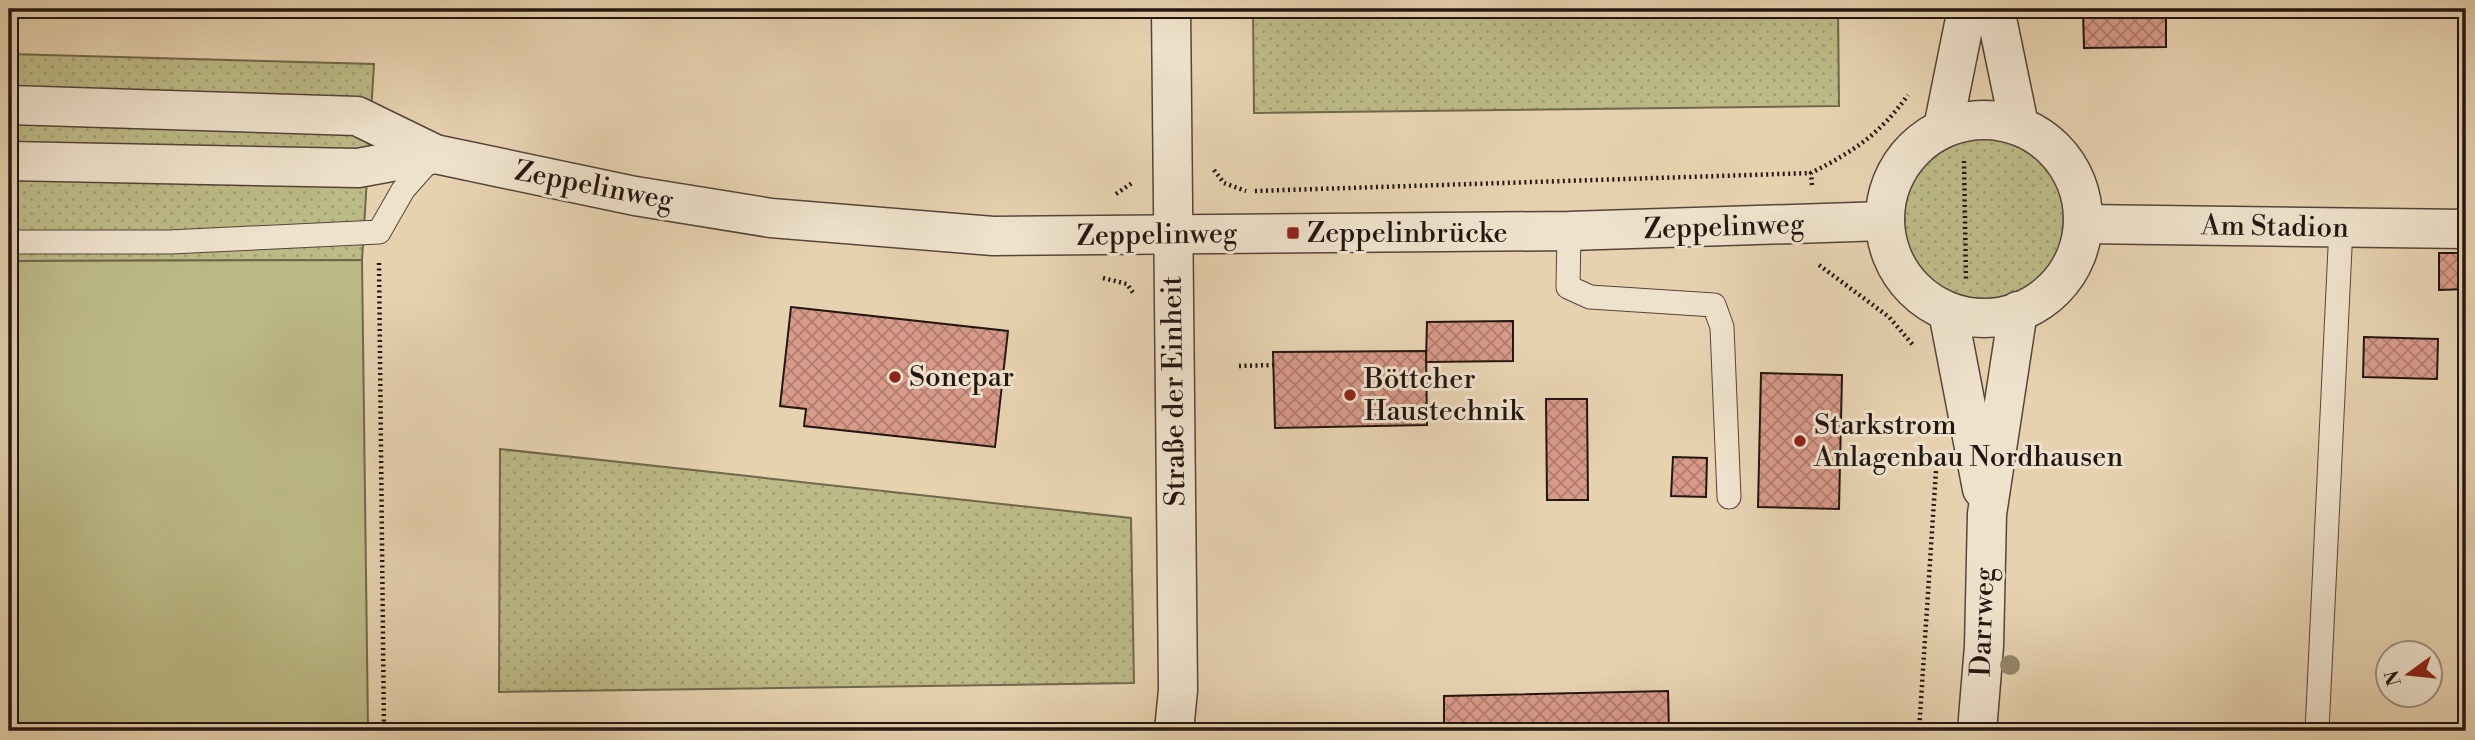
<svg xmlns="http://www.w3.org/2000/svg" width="2475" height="740" font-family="'Libre Bodoni',serif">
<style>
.grass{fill:url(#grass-dots);stroke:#70684c;stroke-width:2}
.garden{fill:#bcba86;stroke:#70684c;stroke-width:2}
.building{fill:url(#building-cross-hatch);stroke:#241612;stroke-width:2}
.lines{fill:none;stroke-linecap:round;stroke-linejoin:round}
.service-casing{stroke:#55453a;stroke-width:25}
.minor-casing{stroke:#55453a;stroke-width:41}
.path{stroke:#241612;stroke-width:4.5;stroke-dasharray:2 3.5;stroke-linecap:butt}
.service{stroke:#efe2cc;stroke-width:23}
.minor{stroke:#efe2cc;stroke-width:38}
.tree{fill:#95866c}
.poi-dot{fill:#8f2418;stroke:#efe2cc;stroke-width:2.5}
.labels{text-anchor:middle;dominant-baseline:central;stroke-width:6;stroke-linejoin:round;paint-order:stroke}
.street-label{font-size:28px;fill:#241612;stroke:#efe2cc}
.poi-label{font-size:28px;fill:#241612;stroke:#efe2cc;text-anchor:start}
</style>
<defs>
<pattern id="grass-dots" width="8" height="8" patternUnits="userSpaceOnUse" patternTransform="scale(1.75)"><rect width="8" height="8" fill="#bcba86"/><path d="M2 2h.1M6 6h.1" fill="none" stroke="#a19f73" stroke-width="1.8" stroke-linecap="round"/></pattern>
<pattern id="building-cross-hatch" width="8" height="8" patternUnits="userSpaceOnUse" patternTransform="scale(1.75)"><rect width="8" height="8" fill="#d89a89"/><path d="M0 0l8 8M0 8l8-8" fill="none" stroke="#af7d6f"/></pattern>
</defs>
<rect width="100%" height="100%" fill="#e7d2b0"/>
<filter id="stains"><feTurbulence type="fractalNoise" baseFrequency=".00286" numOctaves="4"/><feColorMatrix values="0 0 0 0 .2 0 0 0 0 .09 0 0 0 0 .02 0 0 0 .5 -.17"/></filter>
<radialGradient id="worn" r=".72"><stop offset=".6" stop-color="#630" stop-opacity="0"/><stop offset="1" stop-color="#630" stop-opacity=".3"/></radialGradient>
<g class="grass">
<path d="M1253,9H1838L1839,106L1254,113Z"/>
<path d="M9,54L374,64L362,260L9,261Z"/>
<circle cx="1985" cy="216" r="83"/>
<path d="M500,449L1131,518L1134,683L499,692Z"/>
</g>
<path class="garden" d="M362,260L368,731H9V261Z"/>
<g class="building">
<path d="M2083,9H2166V47L2084,48Z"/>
<path d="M2439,253H2466V289L2439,290Z"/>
<path d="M791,307L1008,331L995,447L804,426L806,409L780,406Z"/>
<path d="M1513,321V361L1426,362L1427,322Z"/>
<path d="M2364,337L2438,339L2437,379L2363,377Z"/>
<path d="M1426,351L1427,425L1275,428L1273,352Z"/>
<path d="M1761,373L1842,375L1839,509L1758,507Z"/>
<path d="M1546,399H1587L1588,500H1547Z"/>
<path d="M1673,457L1707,458L1706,497L1671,496Z"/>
<path d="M1668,691L1669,731H1444V696Z"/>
</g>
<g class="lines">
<defs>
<g id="service">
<path d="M1569,231L1568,287L1590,297L1714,305L1722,327L1729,497"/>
<path d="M9,242H170L379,232L403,190L433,156"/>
<path d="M2317,731L2341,227"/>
</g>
<g id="minor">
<path d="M1171,9L1178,690L1174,731"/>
<path d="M1995,9L2019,125"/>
<path d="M9,105L357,116L435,154L635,196L771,218L993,236L1569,231L1885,221"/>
<circle cx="1984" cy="219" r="99"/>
<path d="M1943,128L1967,9"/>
<path d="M9,161L358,168L435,154"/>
<path d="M2083,224L2466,229"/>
<path d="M1948,312L1982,489"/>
<path d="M1977,731L1984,646L1987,514L2018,311"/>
</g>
</defs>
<use href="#service" class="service-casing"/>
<use href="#minor" class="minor-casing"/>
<g class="path">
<path d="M1922,9V20"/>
<path d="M1964,161L1966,279"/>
<path d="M1214,170L1224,183L1246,191"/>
<path d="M1812,185L1811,173C1854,151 1879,135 1908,95"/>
<path d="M1255,191L1811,173"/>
<path d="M1116,194L1132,183"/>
<path d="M379,263L384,731"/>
<path d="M1819,265L1889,317L1913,345"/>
<path d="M1103,278L1127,284L1134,294"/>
<path d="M1239,366L1273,365"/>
<path d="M1919,731L1936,470"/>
</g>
<use href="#service" class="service"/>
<use href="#minor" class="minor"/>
</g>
<circle class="tree" cx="2010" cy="665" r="10"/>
<g class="poi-dot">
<rect x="1286" y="226" width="14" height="14" rx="3.5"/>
<circle cx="895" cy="377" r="7"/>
<circle cx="1350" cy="395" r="7"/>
<circle cx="1800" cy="441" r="7"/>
</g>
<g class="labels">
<g class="street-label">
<text transform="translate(594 186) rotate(11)">Zeppelinweg</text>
<text transform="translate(1724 227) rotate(-2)">Zeppelinweg</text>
<text transform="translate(2275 227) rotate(1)">Am Stadion</text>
<text transform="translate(1157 235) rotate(-1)">Zeppelinweg</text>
<text transform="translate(1174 391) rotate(-91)">Straße der Einheit</text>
<text transform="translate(1983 622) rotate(-88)">Darrweg</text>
</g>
<g class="poi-label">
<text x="1307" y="233">Zeppelinbrücke</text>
<text x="909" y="377">Sonepar</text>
<text x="1364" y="379">Böttcher<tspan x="1364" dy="32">Haustechnik</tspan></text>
<text x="1814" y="425">Starkstrom<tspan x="1814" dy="32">Anlagenbau Nordhausen</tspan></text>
</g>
</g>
<rect width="2475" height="740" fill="none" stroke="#e7d2b0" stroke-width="35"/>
<rect x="10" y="10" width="2454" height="719" fill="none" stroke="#241612" stroke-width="3.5"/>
<rect x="18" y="18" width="2440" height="705" fill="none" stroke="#241612" stroke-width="2"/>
<g transform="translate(2409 674) rotate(255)"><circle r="33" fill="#efe2cc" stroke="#9e9082" stroke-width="2"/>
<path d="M0-5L12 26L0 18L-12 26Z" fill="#8f2418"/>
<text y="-10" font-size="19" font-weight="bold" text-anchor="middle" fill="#241612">N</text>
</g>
<rect width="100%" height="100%" filter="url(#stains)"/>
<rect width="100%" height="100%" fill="url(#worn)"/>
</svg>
